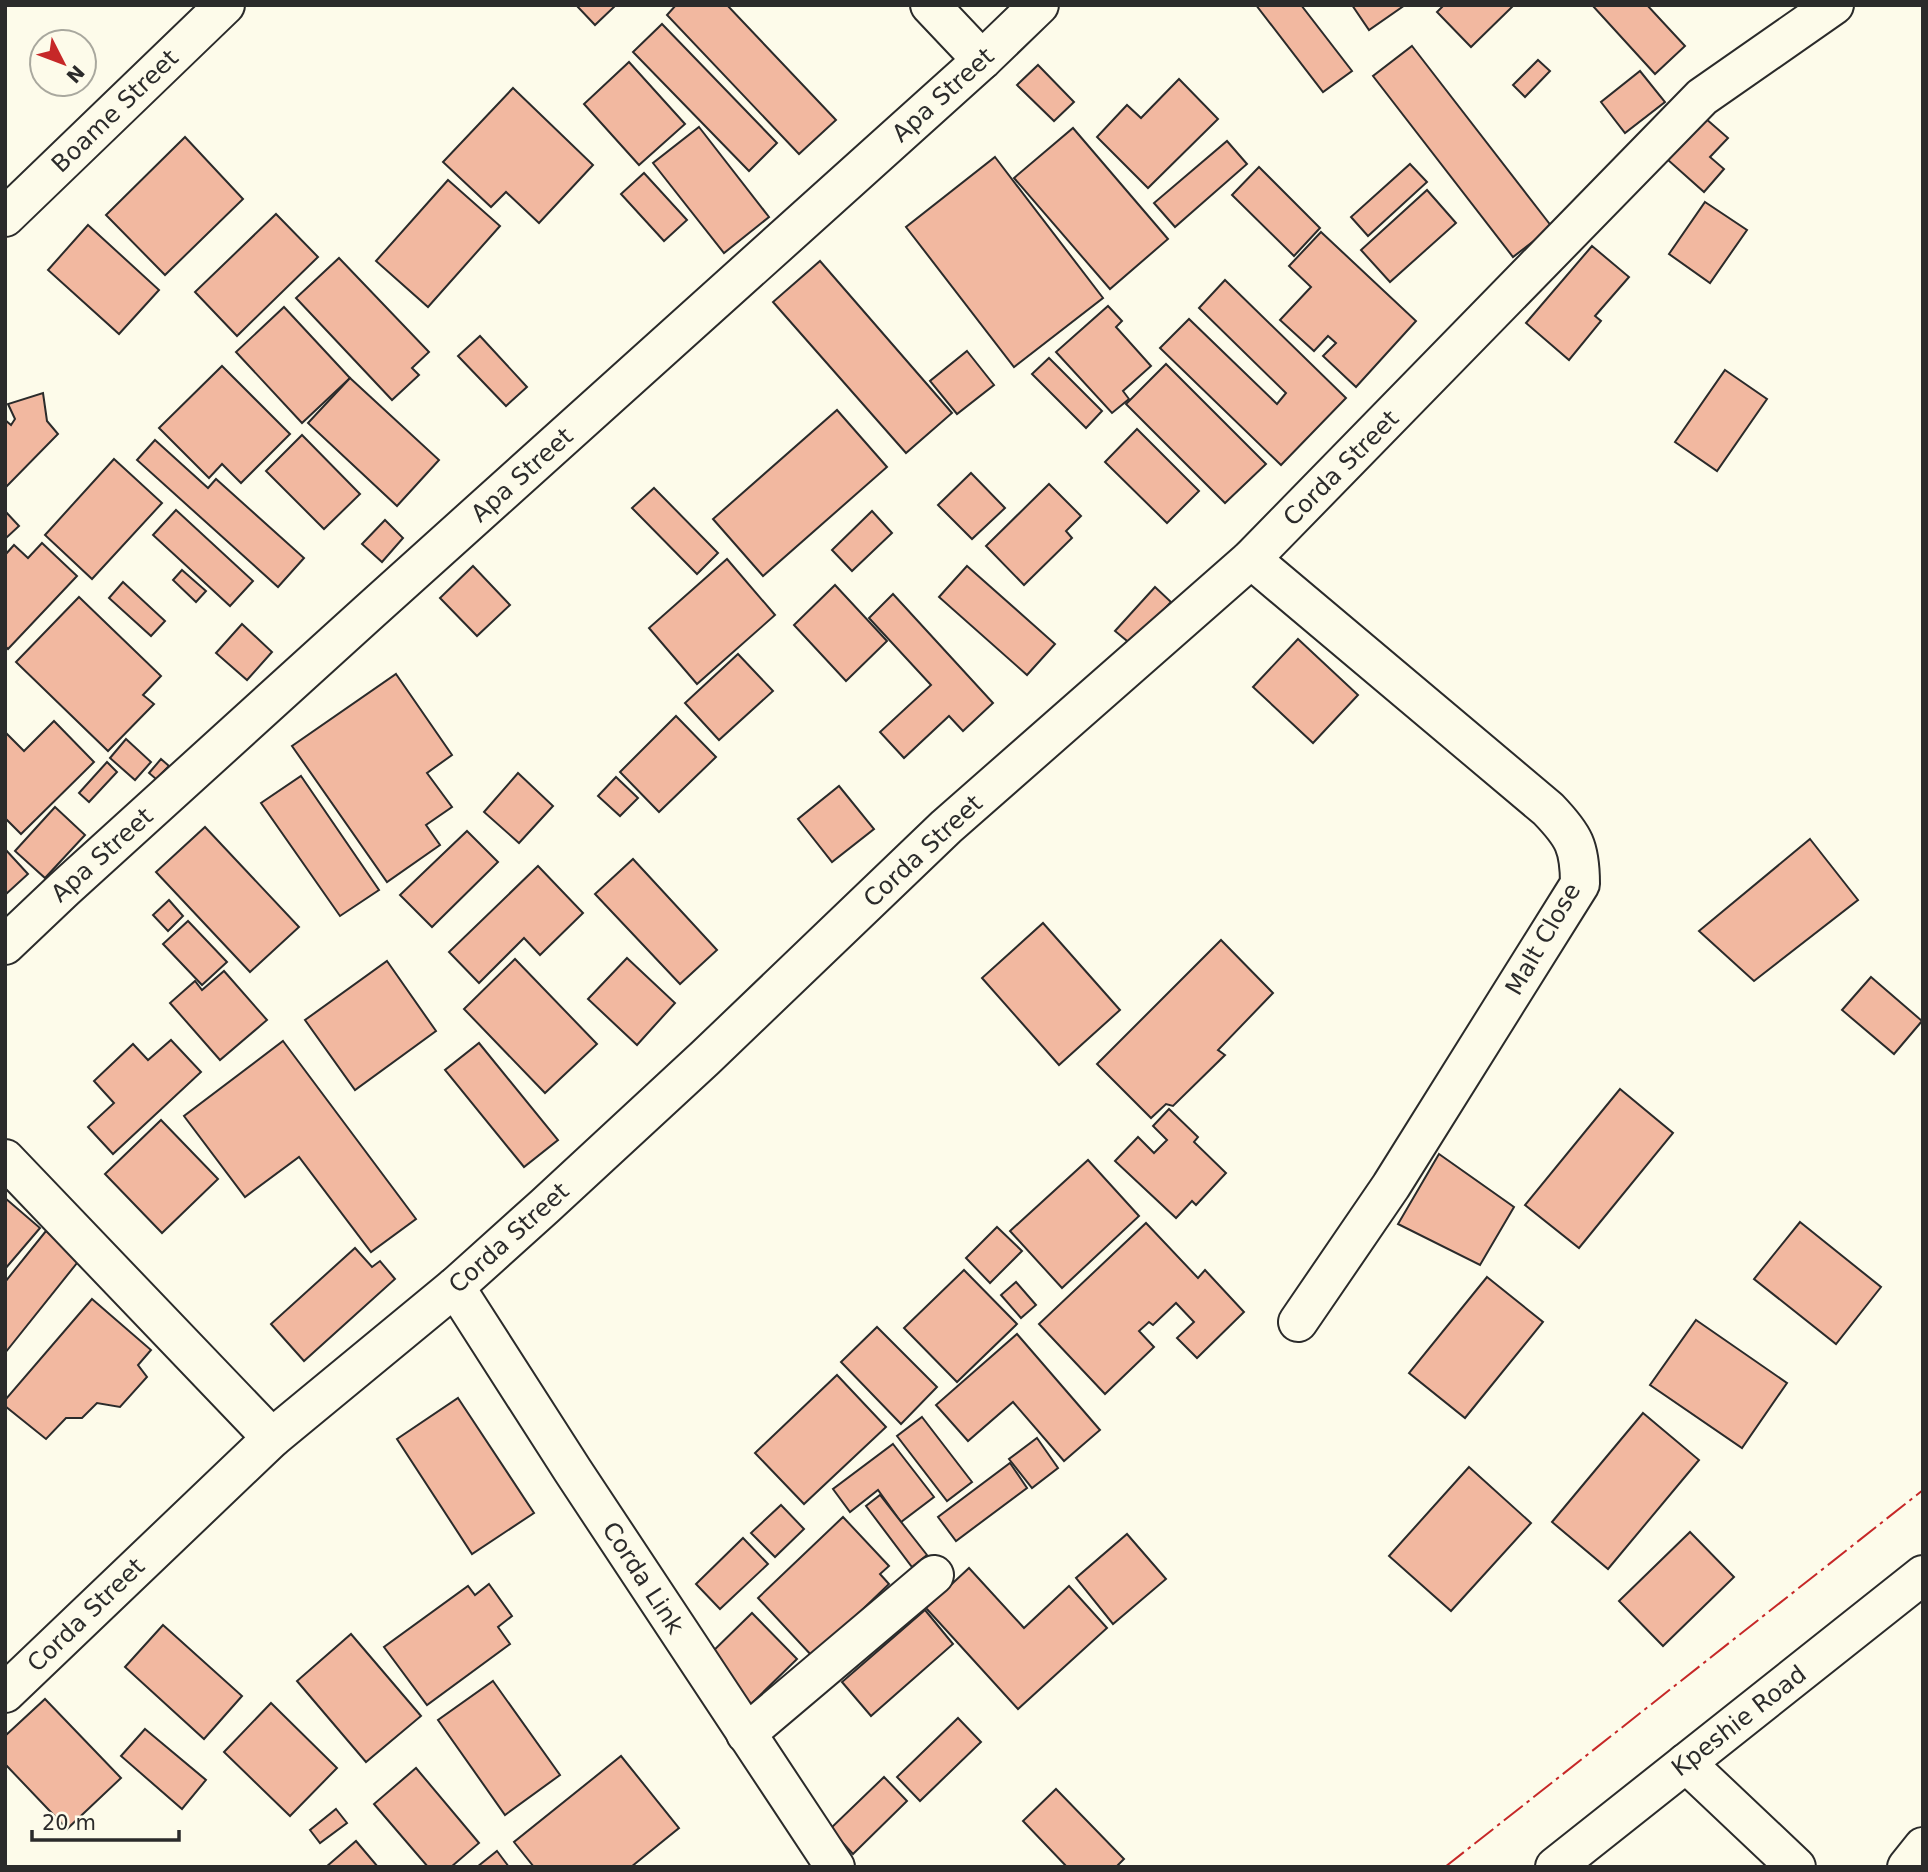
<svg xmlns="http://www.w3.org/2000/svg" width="1928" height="1872" font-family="'DejaVu Sans',sans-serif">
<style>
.building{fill:#f2b8a0;stroke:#2b2b2b;stroke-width:2}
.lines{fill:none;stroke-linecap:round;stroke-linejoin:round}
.street-casing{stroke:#2b2b2b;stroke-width:42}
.secondary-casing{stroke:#2b2b2b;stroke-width:42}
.street{stroke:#fdfbea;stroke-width:38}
.secondary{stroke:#fdfbea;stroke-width:38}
.power{stroke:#c62828;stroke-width:2;stroke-dasharray:24 5 3.5 5;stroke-linecap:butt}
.labels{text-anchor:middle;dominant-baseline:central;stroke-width:5;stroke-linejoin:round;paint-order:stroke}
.street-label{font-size:24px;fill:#2b2b2b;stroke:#fdfbea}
</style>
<rect width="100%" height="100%" fill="#fdfbea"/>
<g class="building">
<path d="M576,5H616L595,25Z"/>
<path d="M676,5H727L836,120L799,154L667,15Z"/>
<path d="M1256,5H1301L1352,71L1323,92Z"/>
<path d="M1352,5H1405L1369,30Z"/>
<path d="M1444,5H1514L1471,47L1437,12Z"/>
<path d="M1592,5H1647L1685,46L1655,74Z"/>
<path d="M662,24L777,143L749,171L633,52Z"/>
<path d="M1412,46L1552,227L1513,257L1373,76Z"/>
<path d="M1538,60L1550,71L1525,97L1513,85Z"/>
<path d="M629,62L685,124L639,165L584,104Z"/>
<path d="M1038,65L1074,102L1054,121L1017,85Z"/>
<path d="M1640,71L1665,102L1625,133L1601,102Z"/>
<path d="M1179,79L1218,119L1148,188L1097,137L1127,105L1141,118Z"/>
<path d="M513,88L593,165L539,223L506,192L491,207L443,162Z"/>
<path d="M1705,118L1728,138L1710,157L1724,169L1704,192L1668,160Z"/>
<path d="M699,127L769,217L724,253L653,163Z"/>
<path d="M1073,128L1168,239L1110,289L1014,178Z"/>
<path d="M185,137L243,199L165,275L106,215Z"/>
<path d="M1227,141L1247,164L1175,227L1154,203Z"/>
<path d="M995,157L1103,298L1014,367L906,227Z"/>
<path d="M1410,164L1427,182L1368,236L1351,217Z"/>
<path d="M1259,167L1320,228L1294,256L1232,195Z"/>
<path d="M644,173L687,220L664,241L621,194Z"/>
<path d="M448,180L500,226L428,307L376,261Z"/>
<path d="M1427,190L1456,223L1390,282L1361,250Z"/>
<path d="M1705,202L1747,230L1710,283L1669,254Z"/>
<path d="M276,214L318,257L237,336L195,292Z"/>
<path d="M88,225L159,290L119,334L48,270Z"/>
<path d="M1321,232L1416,321L1356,387L1323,356L1336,343L1328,336L1314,351L1280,320L1311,287L1289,266Z"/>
<path d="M1592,246L1629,277L1595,316L1601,321L1569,360L1526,323Z"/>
<path d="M339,258L429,352L412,368L419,375L392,400L296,298Z"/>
<path d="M820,261L952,413L906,453L773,302Z"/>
<path d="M1225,280L1346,398L1281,465L1160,348L1189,319L1277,404L1286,393L1199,308Z"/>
<path d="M1108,306L1122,321L1116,327L1151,366L1123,391L1129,399L1112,413L1056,352Z"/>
<path d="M284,307L350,378L302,423L236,352Z"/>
<path d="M480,336L527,387L506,406L458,356Z"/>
<path d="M967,351L994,385L957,414L930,381Z"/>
<path d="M1049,358L1102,411L1086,428L1032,374Z"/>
<path d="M1166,364L1266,464L1225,503L1126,404Z"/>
<path d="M222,366L290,434L241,483L222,464L209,478L159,428Z"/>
<path d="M1725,370L1767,399L1717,471L1675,442Z"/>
<path d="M350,378L439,460L397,506L308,423Z"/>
<path d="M43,393L47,421L58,434L5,488V420L11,425L15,419L8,404Z"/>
<path d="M837,410L887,467L763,576L713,519Z"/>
<path d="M1137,429L1199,491L1167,523L1105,462Z"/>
<path d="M302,435L360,494L324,529L266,471Z"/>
<path d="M155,440L208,488L216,479L304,558L278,587L137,460Z"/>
<path d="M114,459L162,503L92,579L45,535Z"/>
<path d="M971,473L1005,508L972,539L938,505Z"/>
<path d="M1049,484L1081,516L1066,531L1072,538L1024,585L986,546Z"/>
<path d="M654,488L718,553L697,574L632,508Z"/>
<path d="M176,510L253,581L230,606L153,535Z"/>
<path d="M5,511L19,526L5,539Z"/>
<path d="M872,511L892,533L852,571L832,550Z"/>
<path d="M385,520L403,538L382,562L362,544Z"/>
<path d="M42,543L77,576L8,649L5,646V555L14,545L28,558Z"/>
<path d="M727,559L775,615L697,684L649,628Z"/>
<path d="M473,566L510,605L477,636L440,598Z"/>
<path d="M967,566L1055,644L1027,675L939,597Z"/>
<path d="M182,570L206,591L196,602L173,580Z"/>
<path d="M123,582L165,621L151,636L109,598Z"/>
<path d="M835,585L887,641L846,681L794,625Z"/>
<path d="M1155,587L1171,602L1132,645L1115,631Z"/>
<path d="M893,594L993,703L963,731L949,716L904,758L880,732L931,685L869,618Z"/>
<path d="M79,597L161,676L143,695L154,704L108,751L16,662Z"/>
<path d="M242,624L272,652L247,680L216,653Z"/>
<path d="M1298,639L1358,695L1313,743L1253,687Z"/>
<path d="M738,654L773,691L719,740L685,703Z"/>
<path d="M396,674L452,755L427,773L452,807L426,825L440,845L387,882L292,746Z"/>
<path d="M676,716L716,757L659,812L620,772Z"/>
<path d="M54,721L94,762L21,834L5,818V732L24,751Z"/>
<path d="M126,739L151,762L135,780L110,758Z"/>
<path d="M161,759L169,766L156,779L149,773Z"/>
<path d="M107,762L117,772L89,802L79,793Z"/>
<path d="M518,773L553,806L519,843L484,812Z"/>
<path d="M301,776L379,890L340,916L261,803Z"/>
<path d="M616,777L638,798L620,816L598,796Z"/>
<path d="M839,786L874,829L832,862L798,819Z"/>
<path d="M55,807L85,835L45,878L15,851Z"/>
<path d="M205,827L299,927L250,972L156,872Z"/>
<path d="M467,831L498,862L432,927L400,895Z"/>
<path d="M1810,839L1858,900L1754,981L1699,931Z"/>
<path d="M5,849L28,874L5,895Z"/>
<path d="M633,859L717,950L680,984L595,894Z"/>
<path d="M538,866L583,913L540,955L524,938L479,983L449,952Z"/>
<path d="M169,900L183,916L168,931L153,915Z"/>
<path d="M188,921L227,962L202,985L163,944Z"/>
<path d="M1043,923L1120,1010L1059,1065L982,978Z"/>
<path d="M1221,940L1273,993L1218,1050L1225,1055L1173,1106L1166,1104L1151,1118L1097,1064Z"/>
<path d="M627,958L675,1003L637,1045L588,999Z"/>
<path d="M515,959L597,1044L545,1093L464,1009Z"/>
<path d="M387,961L436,1031L355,1090L305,1020Z"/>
<path d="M224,971L267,1020L220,1060L170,1003L195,981L202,990Z"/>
<path d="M1871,977L1922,1021L1894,1054L1842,1010Z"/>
<path d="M171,1040L201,1072L113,1154L88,1127L114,1103L94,1081L133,1044L148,1060Z"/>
<path d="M283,1041L416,1219L371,1252L299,1157L245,1197L184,1116Z"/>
<path d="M479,1043L558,1140L524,1167L445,1070Z"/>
<path d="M1620,1089L1673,1133L1579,1248L1525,1205Z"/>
<path d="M1169,1109L1198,1137L1194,1142L1226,1173L1196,1205L1192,1201L1176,1218L1115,1161L1138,1137L1154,1153L1167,1140L1153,1126Z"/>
<path d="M161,1120L218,1179L162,1233L105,1174Z"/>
<path d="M1439,1154L1514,1207L1480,1265L1398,1224Z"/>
<path d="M1088,1160L1139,1216L1062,1288L1010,1231Z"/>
<path d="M5,1198L40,1228L5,1269Z"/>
<path d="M1800,1222L1881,1287L1836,1344L1754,1279Z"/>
<path d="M1146,1223L1198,1278L1205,1270L1244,1312L1197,1358L1177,1338L1194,1322L1176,1303L1153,1325L1149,1322L1139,1331L1154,1347L1105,1394L1039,1324Z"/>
<path d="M997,1227L1022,1251L990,1283L966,1258Z"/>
<path d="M46,1231L81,1258L5,1353V1282Z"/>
<path d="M355,1248L372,1267L380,1261L395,1279L304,1361L271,1324Z"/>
<path d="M964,1270L1017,1324L957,1382L904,1328Z"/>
<path d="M1487,1277L1543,1322L1465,1418L1409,1373Z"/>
<path d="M1016,1282L1036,1305L1021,1318L1001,1295Z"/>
<path d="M92,1299L151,1350L138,1365L147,1377L120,1407L97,1403L82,1418H66L46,1439L5,1406V1400Z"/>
<path d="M1696,1320L1787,1383L1742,1448L1650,1385Z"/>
<path d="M877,1327L937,1387L901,1424L841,1362Z"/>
<path d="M1017,1334L1100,1430L1064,1461L1013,1402L968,1441L936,1405Z"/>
<path d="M837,1375L886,1427L804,1504L755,1453Z"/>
<path d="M458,1398L534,1513L472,1554L397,1439Z"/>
<path d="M1643,1413L1699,1460L1608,1569L1552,1522Z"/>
<path d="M922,1417L972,1482L947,1501L897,1436Z"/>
<path d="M1037,1438L1058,1468L1032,1488L1009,1459Z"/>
<path d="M893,1444L934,1497L901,1522L878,1490L850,1512L833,1489Z"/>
<path d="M1010,1463L1027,1488L956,1541L938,1517Z"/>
<path d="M1469,1467L1531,1523L1451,1611L1389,1556Z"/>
<path d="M880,1495L927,1555L912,1567L866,1506Z"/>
<path d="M781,1505L804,1529L775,1557L751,1533Z"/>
<path d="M843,1517L889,1566L880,1574L889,1584L813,1657L758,1598Z"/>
<path d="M1690,1532L1734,1577L1663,1646L1619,1601Z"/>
<path d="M1127,1534L1166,1579L1113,1624L1076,1578Z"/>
<path d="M743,1538L768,1564L720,1609L696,1584Z"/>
<path d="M969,1568L1024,1628L1069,1586L1107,1628L1018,1709L926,1608Z"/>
<path d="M489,1584L512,1616L498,1627L510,1644L427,1705L384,1647L468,1586L475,1595Z"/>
<path d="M925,1610L953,1644L871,1716L842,1682Z"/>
<path d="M752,1613L797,1659L751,1704L706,1658Z"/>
<path d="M163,1625L242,1696L204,1739L125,1667Z"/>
<path d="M351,1634L421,1716L366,1762L297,1681Z"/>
<path d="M493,1681L560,1775L505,1815L438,1720Z"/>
<path d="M45,1699L121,1778L67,1829L5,1764V1736Z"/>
<path d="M271,1703L337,1768L290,1816L224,1752Z"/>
<path d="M958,1718L981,1742L920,1801L897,1777Z"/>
<path d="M145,1729L206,1780L182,1809L121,1756Z"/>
<path d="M621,1756L679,1828L631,1867H534L514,1842Z"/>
<path d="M416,1768L479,1843L451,1867H428L374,1804Z"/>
<path d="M884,1777L907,1801L853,1854L830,1829Z"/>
<path d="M1056,1789L1124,1859L1116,1867H1067L1023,1821Z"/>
<path d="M336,1809L347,1823L320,1843L310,1830Z"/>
<path d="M356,1841L378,1867H326Z"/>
<path d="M497,1851L509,1867H477Z"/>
</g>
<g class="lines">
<defs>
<g id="street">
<path d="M930,5L982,60"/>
<path d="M5,217L225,5"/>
<path d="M1251,559L1548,809C1574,836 1580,847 1580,884L1391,1186L1298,1322"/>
<path d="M5,945L64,889L369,612L982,60L1039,5"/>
<path d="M5,1159L272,1438"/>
<path d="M455,1287L573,1471L835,1867"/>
<path d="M5,1693L272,1438L455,1287L545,1206L705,1058L946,827L1251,559L1702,97L1834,5"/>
<path d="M746,1734L934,1575"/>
<path d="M1686,1763L1796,1867"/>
<path d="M1907,1867L1923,1847"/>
</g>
<path id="secondary" d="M1555,1867L1923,1575"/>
</defs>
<use href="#street" class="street-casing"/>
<use href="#secondary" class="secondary-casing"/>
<use href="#street" class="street"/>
<use href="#secondary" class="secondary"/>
<path class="power" d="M1445,1867L1923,1490"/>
</g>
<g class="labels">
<g class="street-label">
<text transform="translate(943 95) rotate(-42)">Apa Street</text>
<text transform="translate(115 111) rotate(-44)">Boame Street</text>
<text transform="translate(1341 468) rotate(-45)">Corda Street</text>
<text transform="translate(522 475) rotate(-42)">Apa Street</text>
<text transform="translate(923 851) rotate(-43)">Corda Street</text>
<text transform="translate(102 855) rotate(-42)">Apa Street</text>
<text transform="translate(1543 939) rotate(-60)">Malt Close</text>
<text transform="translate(509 1238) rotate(-42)">Corda Street</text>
<text transform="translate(643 1578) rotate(57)">Corda Link</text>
<text transform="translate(86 1615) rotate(-44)">Corda Street</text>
<text transform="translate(1739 1721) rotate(-38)">Kpeshie Road</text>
</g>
</g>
<rect width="1928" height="1872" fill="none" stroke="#2b2b2b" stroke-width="14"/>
<g transform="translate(63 63) rotate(132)"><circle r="33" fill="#fdfbea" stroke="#a9a89e" stroke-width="2"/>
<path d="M0-5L12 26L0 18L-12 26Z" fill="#c62828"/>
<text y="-10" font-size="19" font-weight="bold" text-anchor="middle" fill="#2b2b2b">N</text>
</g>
<path d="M32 1830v10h147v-10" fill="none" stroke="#2b2b2b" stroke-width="3.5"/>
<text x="42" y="1830" font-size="21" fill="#2b2b2b" stroke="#fdfbea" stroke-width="5" paint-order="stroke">20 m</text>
</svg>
